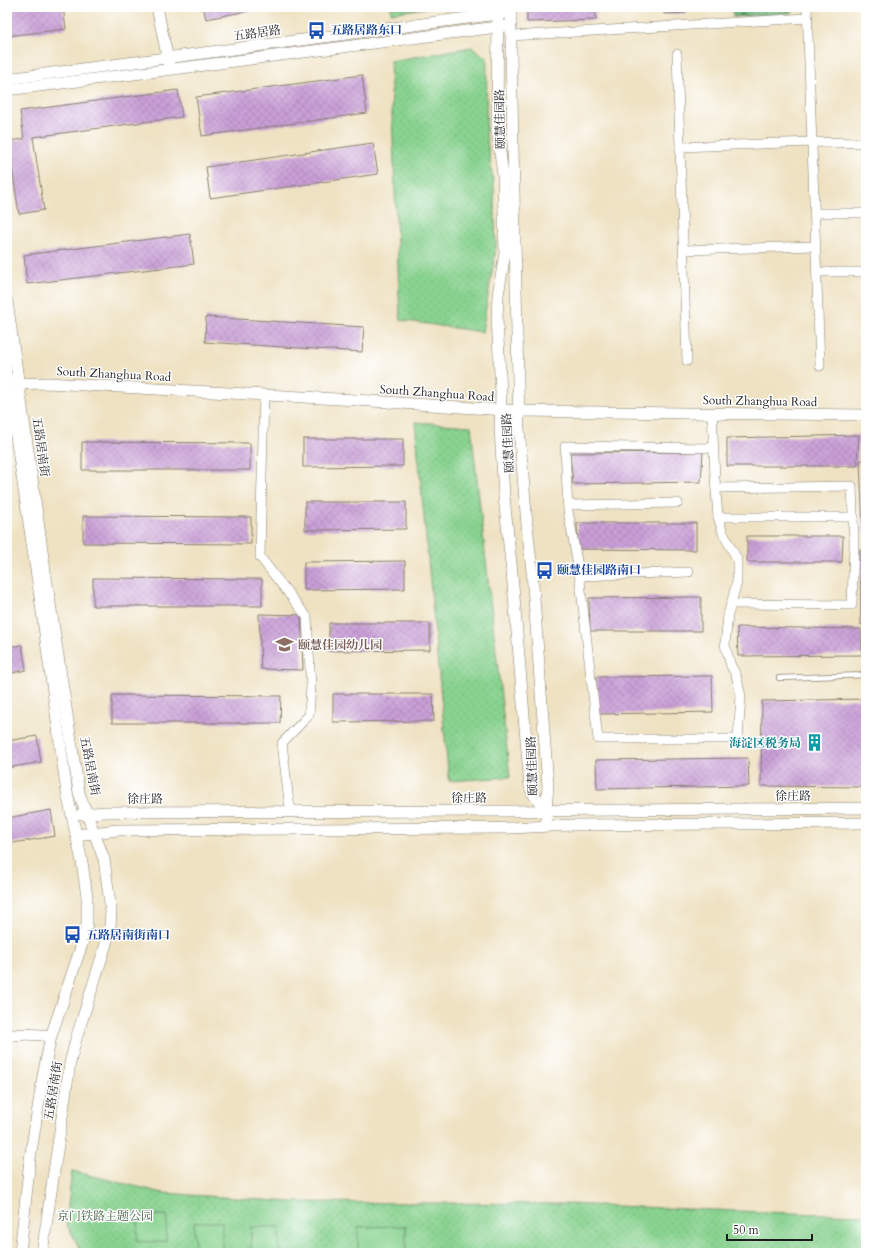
<svg xmlns="http://www.w3.org/2000/svg" width="873" height="1260" font-family="Cardo,'Noto Serif SC',serif">
<style>
.grass{fill:url(#grass-dots);stroke:#527856}
.forest{fill:url(#forest-firs);stroke:#45684b}
.garden{fill:#89d390;stroke:#527856}
.building{fill:url(#building-cross-hatch)}
.lines{fill:none;stroke-linecap:round;stroke-linejoin:round}
.service-casing{stroke:#867f6f;stroke-width:6}
.minor-casing{stroke:#867f6f;stroke-width:10}
.tertiary-casing{stroke:#867f6f;stroke-width:12}
.service{stroke:#fff;stroke-width:4.5}
.minor{stroke:#fff;stroke-width:9}
.tertiary{stroke:#fff;stroke-width:11}
.labels{text-anchor:middle;dominant-baseline:central;stroke-width:3;stroke-linejoin:round;paint-order:stroke}
.transit-label{font-size:12px;font-weight:bold;fill:#164399;stroke:#fff;text-anchor:start}
.street-label{font-size:12px;fill:#1c1c1c;stroke:#fff}
.education-label{font-size:12px;font-weight:bold;fill:#785e54;stroke:#fff;text-anchor:start}
.culture-label{font-size:12px;font-weight:bold;fill:#0d838f;stroke:#fff;text-anchor:end}
.park-label{font-size:12px;fill:#425c45;stroke:#fff}
</style>
<defs>
<pattern id="grass-dots" width="8" height="8" patternUnits="userSpaceOnUse"><rect width="8" height="8" fill="#89d390"/><path d="M2 2h.1M6 6h.1" fill="none" stroke="#76b57c" stroke-width="1.8" stroke-linecap="round"/></pattern>
<pattern id="forest-firs" width="22" height="20" patternUnits="userSpaceOnUse"><rect width="22" height="20" fill="#6eb57a"/><path d="M5 1l3.5 6h-7zM16 11l3.5 6h-7z" fill="#5a9263"/></pattern>
<pattern id="building-cross-hatch" width="8" height="8" patternUnits="userSpaceOnUse"><rect width="8" height="8" fill="#c99fd7"/><path d="M0 0l8 8M0 8l8-8" fill="none" stroke="#ac88b8"/></pattern>
</defs>
<rect width="100%" height="100%" fill="#fff"/>
<filter id="ink" filterUnits="userSpaceOnUse"><feTurbulence type="fractalNoise" baseFrequency=".025" numOctaves="2"/><feDisplacementMap in="SourceGraphic" scale="8" xChannelSelector="R" yChannelSelector="G"/><feConvolveMatrix kernelMatrix="1 2 1 2 8 2 1 2 1" color-interpolation-filters="sRGB"/></filter>
<filter id="wash" filterUnits="userSpaceOnUse"><feTurbulence type="fractalNoise" baseFrequency=".012" numOctaves="4" result="noise"/><feDisplacementMap in="SourceGraphic" scale="16" xChannelSelector="R" yChannelSelector="G"/><feGaussianBlur stdDeviation="0.9" result="paint"/><feColorMatrix in="noise" values="0 0 0 0 0 0 0 0 0 0 0 0 0 0 0 0 0 1.4 0 .05"/><feComposite in="paint" operator="in"/></filter>
<g filter="url(#wash)">
<rect width="100%" height="100%" fill="#efe2c2"/>
<g class="grass">
<path d="M391,7H432L391,13Z"/>
<path d="M472,47L487,58L486,134L494,187L496,248L482,332L400,320L390,61Z"/>
<path d="M415,422L471,426L510,777L449,781Z"/>
<path d="M72,1171L163,1193L292,1202L566,1204L789,1213L866,1215V1252L82,1253L66,1223Z"/>
</g>
<path class="forest" d="M733,7H797L791,13L733,17Z"/>
<g class="garden">
<path d="M167,1215L166,1241L137,1242L138,1216Z"/>
<path d="M194,1222H222V1250H195Z"/>
<path d="M406,1226V1253H358V1227Z"/>
<rect x="251" y="1227" width="28" height="26"/>
</g>
<g id="blocks">
<g class="building">
<path d="M7,7H63L66,29L7,36Z"/>
<path d="M203,7H264V8L206,19Z"/>
<path d="M527,7H595L596,20L527,22Z"/>
<path d="M663,7H686V13L664,14Z"/>
<path d="M362,75L367,113L202,136L196,97Z"/>
<path d="M178,90L182,117L33,137L44,210L19,214L8,141L24,139L20,111Z"/>
<path d="M373,143L378,174L210,198L206,167Z"/>
<path d="M190,234L194,264L27,284L24,255Z"/>
<path d="M206,317L364,327L362,352L205,342Z"/>
<path d="M859,435L857,466H727V438Z"/>
<path d="M303,439H403V466L303,467Z"/>
<path d="M82,442L250,443V470H82Z"/>
<path d="M703,452L701,482L573,484L570,453Z"/>
<path d="M860,460H866V533H863Z"/>
<path d="M305,502H406V529L305,530Z"/>
<path d="M83,516L251,517V544L83,543Z"/>
<path d="M577,523H696V550L578,549Z"/>
<path d="M747,536H843L842,562H747Z"/>
<path d="M860,550H866V625H861Z"/>
<path d="M405,561V589L304,590V562Z"/>
<path d="M93,578L262,579V606H93Z"/>
<path d="M701,597V631H590L589,598Z"/>
<path d="M259,614L301,615L303,670L261,669Z"/>
<path d="M329,623H430V650L329,651Z"/>
<path d="M737,627L861,629L862,655L738,656Z"/>
<path d="M22,645L26,670L7,674V647Z"/>
<path d="M712,676L713,712L598,714L596,677Z"/>
<path d="M333,694H433L434,721L333,722Z"/>
<path d="M112,695L281,696L280,723H112Z"/>
<path d="M866,699V787L761,786L762,701Z"/>
<path d="M37,736L41,762L7,768V741Z"/>
<path d="M748,758L749,786L597,789L596,760Z"/>
<path d="M51,810L55,836L7,844V818Z"/>
</g>
</g>
</g>
<g filter="url(#ink)">
<use href="#blocks" fill-opacity="0" stroke="#867f6f" stroke-width="1"/>
<g class="lines">
<defs>
<path id="service" d="M779,678L866,675"/>
<g id="minor">
<path d="M807,7L820,366"/>
<path d="M511,36L808,18"/>
<path d="M677,54L687,361"/>
<path d="M680,147L812,142L866,143"/>
<path d="M815,213H866"/>
<path d="M684,250L816,246"/>
<path d="M817,272H866"/>
<path d="M264,395L260,557L307,617L311,686L309,715L282,743L289,802L292,811"/>
<path d="M712,413L715,478L718,517L723,533L737,559V582L728,615L725,645L731,666L736,675L741,696L738,739H598L579,572L568,511L565,446L714,448"/>
<path d="M716,488L852,486L854,543L852,605L731,604"/>
<path d="M568,505L678,503"/>
<path d="M718,517H854"/>
<path d="M580,576L689,572"/>
</g>
<g id="tertiary">
<path d="M157,7L169,65"/>
<path d="M498,7L497,129L503,175L505,253L498,295L497,319L501,393L500,428L504,497L512,573L530,787L534,795L546,810"/>
<path d="M511,7V51L519,428L527,525L532,572L548,786L546,810L547,826"/>
<path d="M7,79L505,13"/>
<path d="M7,90L197,66L505,26"/>
<path d="M7,301L44,564L79,793L104,859L111,911L110,928L106,944L76,1039L70,1063L42,1253"/>
<path d="M7,377L38,583L67,793L82,862L87,897V924L82,944L61,1007L51,1036L43,1076L30,1159L20,1253"/>
<path d="M12,384L47,383L356,400L519,411L866,415"/>
<path d="M81,814L106,812L509,811L866,808"/>
<path d="M76,835L117,830L510,828L573,825L866,823"/>
<path d="M7,1036C21,1033 36,1034 51,1036"/>
</g>
</defs>
<use href="#service" class="service-casing"/>
<use href="#minor" class="minor-casing"/>
<use href="#tertiary" class="tertiary-casing"/>
<use href="#service" class="service"/>
<use href="#minor" class="minor"/>
<use href="#tertiary" class="tertiary"/>
</g>
</g>
<defs>
<symbol id="bus-bare" viewBox="-9 -9 18 18"><path d="M-5-6H5V4H4V6H2V4H-2V6H-4V4H-5ZM-3.5-4V0h7V-4ZM-3.5 1.2v1.5H-2V1.2ZM2 1.2v1.5H3.5V1.2Z" fill="#1a4fb4" stroke="#fff" stroke-width="2.5" paint-order="stroke"/></symbol>
<symbol id="school-bare" viewBox="-9 -9 18 18"><path d="M0-5L7-2L0 1L-7-2ZM-4 1L0 2.5L4 1V4Q0 6-4 4Z" fill="#8d6e63" stroke="#fff" stroke-width="2.5" paint-order="stroke"/></symbol>
<symbol id="building-bare" viewBox="-9 -9 18 18"><path d="M-4-6H4V6H1V3H-1V6H-4ZM-2.5-4.3h1.7v1.8h-1.7ZM.8-4.3h1.7v1.8H.8ZM-2.5-1h1.7V.8h-1.7ZM.8-1h1.7V.8H.8Z" fill="#0f9aa8" stroke="#fff" stroke-width="2.5" paint-order="stroke"/></symbol>
</defs>
<g fill-rule="evenodd">
<use href="#bus-bare" x="304" y="18" width="25" height="25"/>
<use href="#bus-bare" x="532" y="558" width="25" height="25"/>
<use href="#school-bare" x="272" y="632" width="25" height="25"/>
<use href="#building-bare" x="802" y="730" width="25" height="25"/>
<use href="#bus-bare" x="60" y="922" width="25" height="25"/>
</g>
<g class="labels">
<g class="transit-label">
<text x="330" y="30">五路居路东口</text>
<text x="557" y="570">颐慧佳园路南口</text>
<text x="86" y="935">五路居南街南口</text>
</g>
<g class="street-label">
<text transform="translate(257 33) rotate(-8)">五路居路</text>
<text transform="translate(500 119) rotate(-91)">颐慧佳园路</text>
<text transform="translate(114 374) rotate(3)">South Zhanghua Road</text>
<text transform="translate(437 393) rotate(4)">South Zhanghua Road</text>
<text transform="translate(760 401) rotate(1)">South Zhanghua Road</text>
<text transform="translate(508 443) rotate(-93)">颐慧佳园路</text>
<text transform="translate(41 447) rotate(82)">五路居南街</text>
<text transform="translate(90 766) rotate(79)">五路居南街</text>
<text transform="translate(532 766) rotate(-92)">颐慧佳园路</text>
<text x="793" y="796">徐庄路</text>
<text x="469" y="798">徐庄路</text>
<text x="145" y="799">徐庄路</text>
<text transform="translate(53 1091) rotate(-81)">五路居南街</text>
</g>
<g class="education-label">
<text x="298" y="645">颐慧佳园幼儿园</text>
</g>
<g class="culture-label">
<text x="801" y="743">海淀区税务局</text>
</g>
<g class="park-label">
<text x="105" y="1216">京门铁路主题公园</text>
</g>
</g>
<rect width="873" height="1260" fill="none" stroke="#fff" stroke-width="24"/>
<path d="M727 1234v6h85v-6" fill="none" stroke="#1c1c1c" stroke-width="2"/>
<text x="733" y="1234" font-size="12" fill="#1c1c1c" stroke="#ffffff" stroke-width="3" paint-order="stroke">50 m</text>
</svg>
